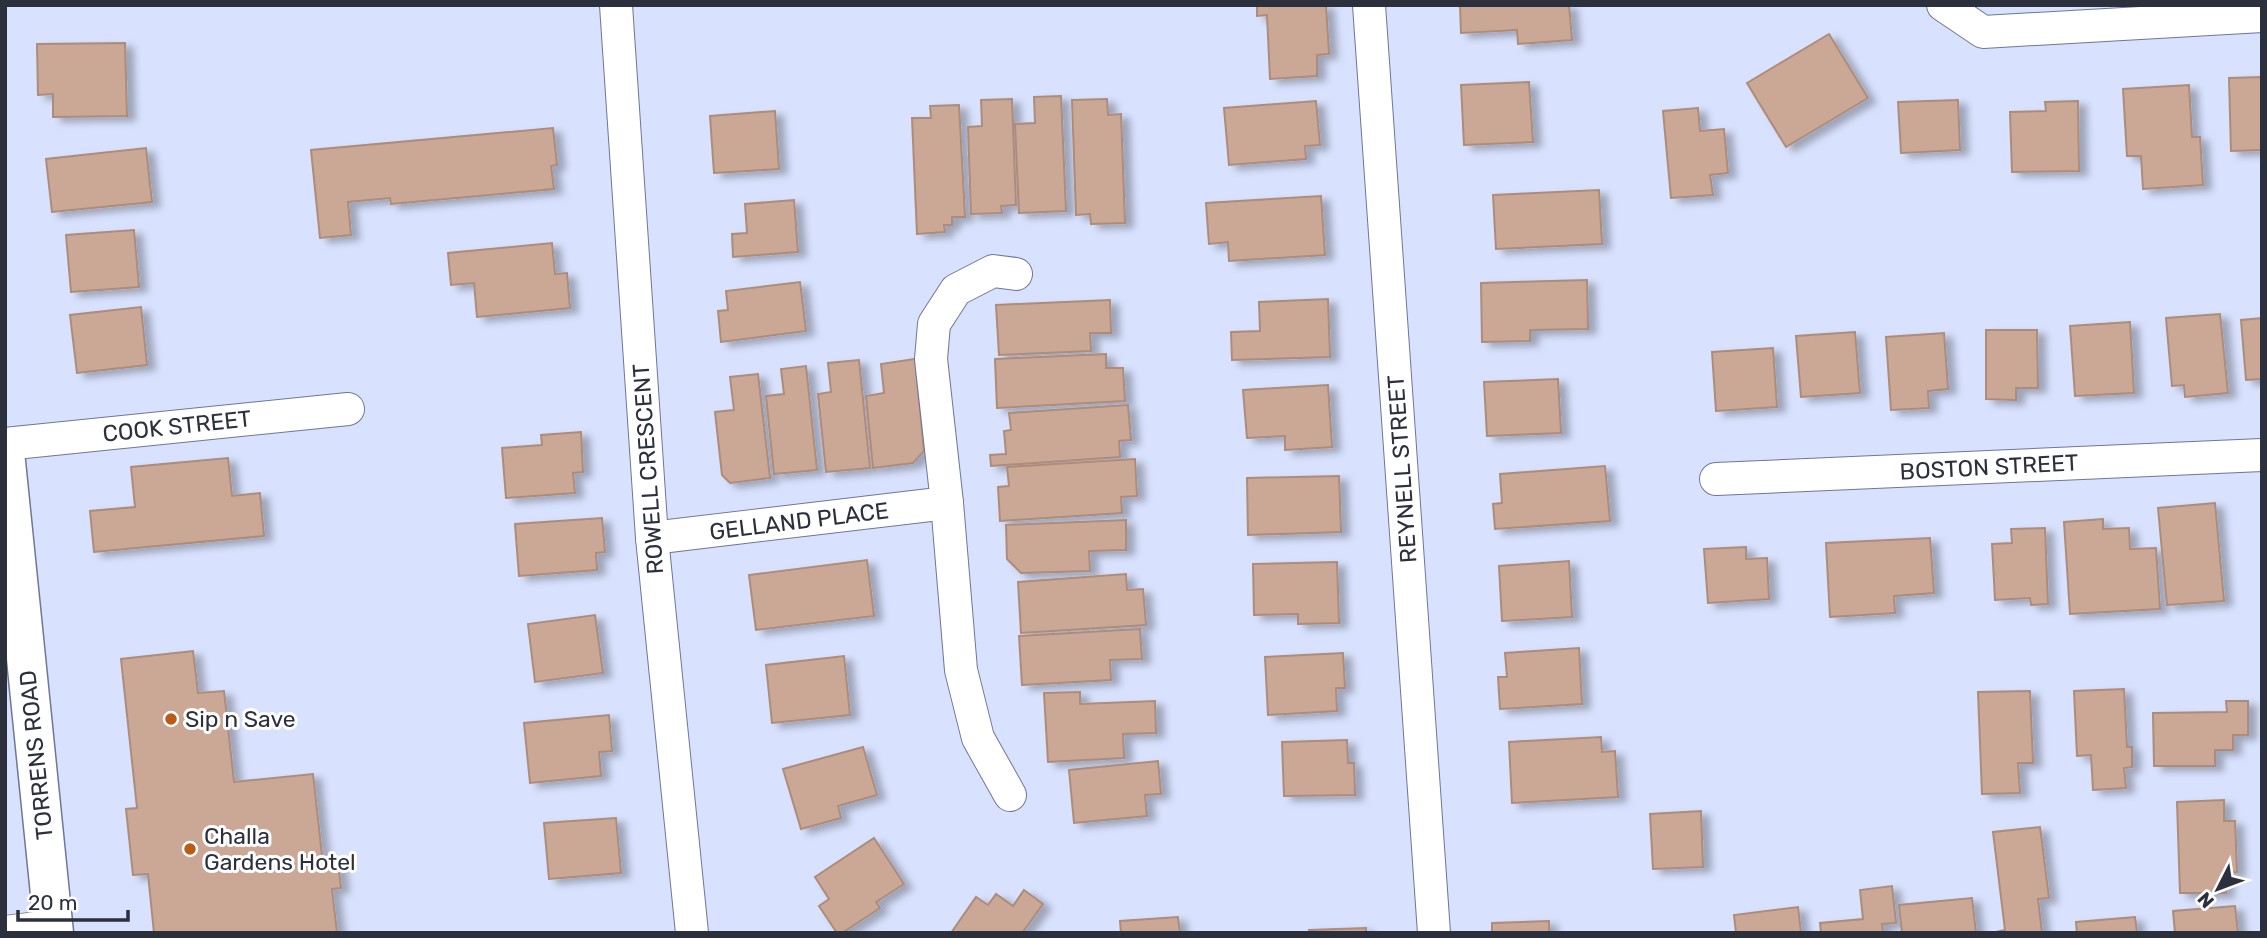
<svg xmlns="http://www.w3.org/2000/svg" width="2267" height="938" font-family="Rubik,sans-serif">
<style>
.building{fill:#cba896;stroke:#ae8c7b;stroke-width:2;filter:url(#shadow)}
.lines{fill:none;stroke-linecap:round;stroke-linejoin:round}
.street-casing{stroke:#6e7796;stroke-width:34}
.secondary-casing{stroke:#6e7796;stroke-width:41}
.street{stroke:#fff;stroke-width:32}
.secondary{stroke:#fff;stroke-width:38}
.poi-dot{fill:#bb5a19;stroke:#fff;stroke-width:2.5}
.labels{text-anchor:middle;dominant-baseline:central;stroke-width:6;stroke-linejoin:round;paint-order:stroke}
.street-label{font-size:23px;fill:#2c303d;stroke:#fff}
.poi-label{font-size:23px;fill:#2c303d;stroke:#fff;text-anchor:start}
</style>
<defs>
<filter id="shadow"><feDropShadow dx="8" dy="4.5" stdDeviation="3.5" flood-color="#0004"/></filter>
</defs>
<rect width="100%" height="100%" fill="#d8e1fd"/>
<g class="building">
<path d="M1257,5H1326L1329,54L1317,55V76L1270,79L1267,15L1257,16Z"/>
<path d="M1460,5H1569L1572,40L1518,44L1517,30L1461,33Z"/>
<path d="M1829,34L1868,98L1786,147L1747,83Z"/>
<path d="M125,43L127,116L53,117V94L38,95L37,44Z"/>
<path d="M2262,77V150L2231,151L2229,78Z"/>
<path d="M1529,82L1533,142L1464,145L1461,85Z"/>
<path d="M2189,85L2192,137H2200L2203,185L2143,189L2141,156H2127L2123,89Z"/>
<path d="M1061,96L1066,211L1019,213L1015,124L1035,123L1034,97Z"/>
<path d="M1012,99L1016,205L1001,206L1002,213L971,214L968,127L982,126L981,100Z"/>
<path d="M1107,99L1108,115L1121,114L1125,223L1091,224L1090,214L1076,215L1072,100Z"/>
<path d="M1958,100L1960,150L1901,153L1898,102Z"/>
<path d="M1316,101L1320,145L1305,146L1306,159L1229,165L1224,108Z"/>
<path d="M2078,101L2079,171L2012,172L2010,112L2046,111L2045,102Z"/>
<path d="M959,105L965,217H952V225H944L945,232L917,234L912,118H931L930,106Z"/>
<path d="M1698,108L1700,131L1724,129L1728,173L1710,175L1713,195L1671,198L1663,111Z"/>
<path d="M775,111L779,169L714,173L710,116Z"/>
<path d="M553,128L557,165L551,166L554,189L391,204L390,198L348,202L351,235L320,238L311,150Z"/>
<path d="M146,148L152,202L52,212L46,159Z"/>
<path d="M1599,190L1602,244L1496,249L1493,195Z"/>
<path d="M1321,196L1325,255L1229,261L1228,242L1209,244L1206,203Z"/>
<path d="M794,200L798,252L733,257L732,234L747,233L745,204Z"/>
<path d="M134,230L139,287L71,292L66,235Z"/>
<path d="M552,243L555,274L567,273L570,308L477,317L474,283L451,285L448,253Z"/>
<path d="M1587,280L1588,329L1530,330V341L1482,342L1481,283Z"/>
<path d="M800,282L806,331L721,342L718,311L728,310L726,291Z"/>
<path d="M1328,299L1330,357L1232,360L1231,332L1260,331L1259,302Z"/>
<path d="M1110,300L1111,333H1090L1091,351L999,355L996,305Z"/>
<path d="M141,307L147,365L77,373L70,315Z"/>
<path d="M2220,314L2228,393L2185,397L2184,385L2172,386L2166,318Z"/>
<path d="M2262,318V379L2246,380L2241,320Z"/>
<path d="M2130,322L2134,393L2075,396L2070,326Z"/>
<path d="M1986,330H2037L2038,388H2016V400L1986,399Z"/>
<path d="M1855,332L1860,393L1801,397L1796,336Z"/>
<path d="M1944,333L1948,389L1928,391L1929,408L1891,410L1886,337Z"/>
<path d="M1773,348L1777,407L1716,411L1712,352Z"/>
<path d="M1106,354V368H1123L1125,401L997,408L995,359Z"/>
<path d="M915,359L924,451L913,463L873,468L866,396L884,393L881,364Z"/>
<path d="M859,360L870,468L826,472L818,394L831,392L828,363Z"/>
<path d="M806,366L817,470L774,474L766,396L784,394L781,369Z"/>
<path d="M758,374L770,478L730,483L722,475L715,412L734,410L730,377Z"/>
<path d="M1558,379L1561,433L1487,436L1484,382Z"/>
<path d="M1328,385L1332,447L1285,450V436L1247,438L1243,390Z"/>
<path d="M1128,405L1131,440L1119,441L1120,457L991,466L990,455L1006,454L1004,431L1011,430L1009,413Z"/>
<path d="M581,432L583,472L573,473L575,493L506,498L502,448L542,445L541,435Z"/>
<path d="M228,458L232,496L260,493L264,536L94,552L90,511L135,507L131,467Z"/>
<path d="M1135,459L1137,496L1121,497L1122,513L1000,521L998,487L1009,486L1007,467Z"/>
<path d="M1605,466L1610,521L1495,529L1493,504L1502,503L1500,474Z"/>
<path d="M1339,476L1341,532L1248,535L1247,478Z"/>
<path d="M2215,503L2224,601L2167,605L2158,508Z"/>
<path d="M602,518L605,552L596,553L597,570L519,576L515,524Z"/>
<path d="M2103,519V529L2129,528L2130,549L2156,548L2160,609L2070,614L2064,522Z"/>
<path d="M1126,520V550L1089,551L1090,571L1021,573L1007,559L1006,525Z"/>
<path d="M2045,528L2048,604L2031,605L2030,598L1995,600L1992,544L2012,543L2011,529Z"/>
<path d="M1930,538L1934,593L1894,596L1895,613L1830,617L1826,543Z"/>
<path d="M1746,547V559L1767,558L1769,599L1708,603L1704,549Z"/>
<path d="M867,560L874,616L756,630L749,575Z"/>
<path d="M1569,561L1572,617L1502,621L1499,566Z"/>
<path d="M1337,562L1339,623L1298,624V614L1254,615L1253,564Z"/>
<path d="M1126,574L1127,590L1143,589L1146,625L1021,633L1018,582Z"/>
<path d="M595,615L603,673L535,682L528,624Z"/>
<path d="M1140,629L1142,659L1110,660L1111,680L1022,685L1019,636Z"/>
<path d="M1579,648L1582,704L1500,709L1498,677H1507L1505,653Z"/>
<path d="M193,651L198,693L224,691L234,782L313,774L323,865L338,863L341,888L332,889L337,933H154L148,874L133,875L126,809L137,808L121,659Z"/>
<path d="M1343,653L1345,688H1336L1337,711L1268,715L1265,657Z"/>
<path d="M844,656L850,715L772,723L766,665Z"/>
<path d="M2124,689L2127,747H2132V767L2124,768L2126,788L2093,790L2091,755L2077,756L2074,691Z"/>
<path d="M2030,691L2033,763H2018L2020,793L1982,794L1978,692Z"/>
<path d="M1080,692V704L1155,701L1156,733L1123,734L1124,758L1048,762L1044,693Z"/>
<path d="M2226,701H2248V735H2233V750H2215V766H2154L2153,713L2227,712Z"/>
<path d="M609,715L612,751L599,752L601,776L530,783L524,723Z"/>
<path d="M1601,737L1602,752L1615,751L1618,797L1512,803L1509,742Z"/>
<path d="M1347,740L1348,763H1354L1355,795L1284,796L1282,742Z"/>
<path d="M863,747L877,795L838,806L841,818L801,829L783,769Z"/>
<path d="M1158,761L1161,794L1145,795L1147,816L1074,823L1069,770Z"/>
<path d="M2224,800V821H2235L2237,872L2225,873L2226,893H2180L2177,802Z"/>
<path d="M1701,811L1703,867L1653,869L1650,814Z"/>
<path d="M616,818L621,873L549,879L544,823Z"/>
<path d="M2040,827L2049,898L2038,899L2042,933H1991L2005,930L1993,832Z"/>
<path d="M874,838L904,884L876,902L880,908L842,933H837L819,906L829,899L815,877Z"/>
<path d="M1892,886L1896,923L1882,924L1883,933H1821L1820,923L1863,919L1860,890Z"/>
<path d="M1024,890L1043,904L1022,933H951L976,897L988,905L996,894L1013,906Z"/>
<path d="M1972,898L1976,933H1902L1899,905Z"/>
<path d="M2235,906L2238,933H2175L2173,911Z"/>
<path d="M1798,907L1801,933H1736L1734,915Z"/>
<path d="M1178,917L1180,933H1121L1120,921Z"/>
<path d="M2135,917L2137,933H2077L2076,922Z"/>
<path d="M1549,921V933H1492V923Z"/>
<path d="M1366,928V933H1310L1309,930Z"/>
</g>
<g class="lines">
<defs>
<g id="street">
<path d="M616,5L652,538L692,933"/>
<path d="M1369,5L1434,933"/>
<path d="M1943,5L1983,32L2262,16"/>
<path d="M5,444L348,409"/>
<path d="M1716,479L2262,455"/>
<path d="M652,538L947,503"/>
<path d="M1010,795L978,738L961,670L947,503L931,359L934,324L956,290L993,271L1016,274"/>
<path d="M5,932L53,926"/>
</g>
<path id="secondary" d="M5,452L54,933"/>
</defs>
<use href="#street" class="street-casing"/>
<use href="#secondary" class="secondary-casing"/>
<use href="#street" class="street"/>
<use href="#secondary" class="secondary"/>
</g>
<g class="poi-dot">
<circle cx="171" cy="719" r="7"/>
<circle cx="190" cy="849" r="7"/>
</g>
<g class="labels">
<g class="street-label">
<text transform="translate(177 426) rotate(-6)">COOK STREET</text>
<text transform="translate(1989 467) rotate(-3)">BOSTON STREET</text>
<text transform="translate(648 469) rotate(-94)">ROWELL CRESCENT</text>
<text transform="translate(1402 469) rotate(-94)">REYNELL STREET</text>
<text transform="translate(799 521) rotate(-7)">GELLAND PLACE</text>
<text transform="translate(36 755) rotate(-96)">TORRENS ROAD</text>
</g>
<g class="poi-label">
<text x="185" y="719">Sip n Save</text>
<text x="204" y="836">Challa<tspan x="204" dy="26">Gardens Hotel</tspan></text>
</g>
</g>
<rect width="2267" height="938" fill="none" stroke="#2c303d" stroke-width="14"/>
<g transform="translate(2218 889) rotate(228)" stroke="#ffffff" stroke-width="5" paint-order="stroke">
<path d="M0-5L12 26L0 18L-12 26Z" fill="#2c303d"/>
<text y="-10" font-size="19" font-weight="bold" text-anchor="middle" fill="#2c303d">N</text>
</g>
<path d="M18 910v10h110v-10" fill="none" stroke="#2c303d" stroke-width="3.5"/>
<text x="28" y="910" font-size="21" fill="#2c303d" stroke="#ffffff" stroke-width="5" paint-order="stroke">20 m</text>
</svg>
